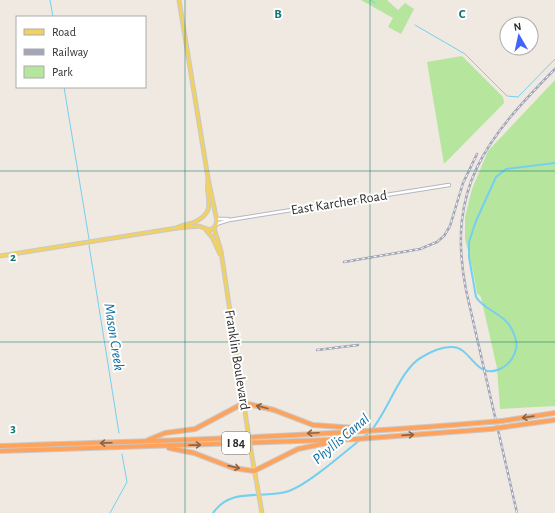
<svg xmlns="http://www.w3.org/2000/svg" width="555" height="513" font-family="'Alegreya Sans',sans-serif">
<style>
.green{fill:#b6e59e}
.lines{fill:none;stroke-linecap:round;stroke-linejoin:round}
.stream{stroke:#75cff0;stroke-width:1}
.canal{stroke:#75cff0;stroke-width:2}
.minor-casing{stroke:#b4b7c1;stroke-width:4.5}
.major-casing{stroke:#c9c9c9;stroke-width:5}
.highway-casing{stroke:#c9c9c9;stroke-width:6}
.minor{stroke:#fff;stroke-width:2.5}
.major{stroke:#f2d163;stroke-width:3}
.highway{stroke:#ffa35c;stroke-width:4}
.rail-casing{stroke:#a3a6b8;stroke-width:2.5}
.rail{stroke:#fff;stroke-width:1;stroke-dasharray:3;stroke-linecap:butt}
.major-bridge-casing{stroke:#c9c9c9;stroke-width:5;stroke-linecap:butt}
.highway-bridge-casing{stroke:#c9c9c9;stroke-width:6;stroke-linecap:butt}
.major-bridge{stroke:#f2d163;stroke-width:3}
.highway-bridge{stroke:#ffa35c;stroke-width:4}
.oneway{stroke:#8c6343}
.grid{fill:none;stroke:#0f766e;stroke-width:1;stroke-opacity:0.55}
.labels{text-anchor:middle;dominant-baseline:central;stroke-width:4;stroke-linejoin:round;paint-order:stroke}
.shield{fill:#fff;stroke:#6d6d6d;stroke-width:1}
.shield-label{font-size:13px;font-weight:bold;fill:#2e2e2e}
.street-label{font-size:14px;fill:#2e2e2e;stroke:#fff}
.water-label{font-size:15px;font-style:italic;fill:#0d6fa3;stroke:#fff}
.grid-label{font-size:13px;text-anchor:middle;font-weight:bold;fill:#0f766e;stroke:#fff;stroke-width:4;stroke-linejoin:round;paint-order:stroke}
</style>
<rect width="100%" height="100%" fill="#efe9e1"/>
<g class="green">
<path d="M361,0H387L398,10L405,3L414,9L401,34L388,27L393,18Z"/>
<path d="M462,56L503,97L504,103L444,164L427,62Z"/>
<path d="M555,80V406L500,409L497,368L485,315L481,297L477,293L473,271L465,239V217L472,189L488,151Z"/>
</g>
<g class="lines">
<g class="stream">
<path d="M50,0L53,17"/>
<path d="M370,0L375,3"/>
<path d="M415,25L465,54L507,96L518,97L555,59"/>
<path d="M64,87L89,239"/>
<path d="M89,245L119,433"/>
<path d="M110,513L127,482L122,454"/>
</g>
<path class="canal" d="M213,513C232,486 262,500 289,491C311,483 350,447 370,432C388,412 400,369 422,357C431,352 442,346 453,347C472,348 476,382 502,368C509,364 514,357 516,349C518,342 514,333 510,326C502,313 484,310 476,297L469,257V242L476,221L496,177L506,169L555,163"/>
<defs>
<g id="minor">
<path d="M216,219H228"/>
<path d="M216,224L229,220L449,185"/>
</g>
<g id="major">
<path d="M177,228C182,224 189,225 195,222C218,210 205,199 208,180"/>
<path d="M214,228L221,251L247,425"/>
<path d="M206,230L212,237L220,254"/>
<path d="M0,256L177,228L199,226L210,230L215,227L217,221L208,178L179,0"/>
<path d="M251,451L262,513"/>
</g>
<g id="highway">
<path d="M502,421L555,413"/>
<path d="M505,427L555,420"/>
<path d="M148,440L165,433L195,429L244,403L274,410L313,425L356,428"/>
<path d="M0,446C163,441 328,436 490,422"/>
<path d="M169,448L194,453L233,468L254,471L298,449L332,442"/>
<path d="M0,451L357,439L491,429"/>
</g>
</defs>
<use href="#minor" class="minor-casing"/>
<use href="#major" class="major-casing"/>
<use href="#highway" class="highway-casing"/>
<use href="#minor" class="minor"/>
<use href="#major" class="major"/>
<use href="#highway" class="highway"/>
<defs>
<g id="rail">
<path d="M344,262L420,249L437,242L444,236L450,226L463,183L477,154"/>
<path d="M317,350L358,345"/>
<path d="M517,513L466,290C446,187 486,139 555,69"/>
</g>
</defs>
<use href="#rail" class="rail-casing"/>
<use href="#rail" class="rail"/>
<defs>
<path id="major-bridge" d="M247,425L251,451"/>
<g id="highway-bridge">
<path d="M490,422L502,421"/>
<path d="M491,429L505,427"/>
</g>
</defs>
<use href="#major-bridge" class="major-bridge-casing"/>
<use href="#highway-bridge" class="highway-bridge-casing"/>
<use href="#major-bridge" class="major-bridge"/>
<use href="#highway-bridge" class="highway-bridge"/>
</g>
<defs><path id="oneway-shaft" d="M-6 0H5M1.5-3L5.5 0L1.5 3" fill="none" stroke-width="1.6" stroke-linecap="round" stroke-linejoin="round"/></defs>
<g class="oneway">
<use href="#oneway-shaft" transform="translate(262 407) rotate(-166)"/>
<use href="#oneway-shaft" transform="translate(528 417) rotate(172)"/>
<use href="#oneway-shaft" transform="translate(313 433) rotate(177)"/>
<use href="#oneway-shaft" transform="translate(408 435) rotate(-4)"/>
<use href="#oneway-shaft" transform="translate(106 443) rotate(178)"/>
<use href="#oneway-shaft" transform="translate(195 445) rotate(-2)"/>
<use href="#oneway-shaft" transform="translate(234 467) rotate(13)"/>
</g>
<path class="grid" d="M185,0V513M370,0V513M0,171H555M0,342H555"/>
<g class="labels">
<rect class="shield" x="222" y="432" width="28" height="22" rx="3"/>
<g class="shield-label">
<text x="236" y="443">I 84</text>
</g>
<g class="street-label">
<text transform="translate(339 203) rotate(-9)">East Karcher Road</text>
<text transform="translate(237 360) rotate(81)">Franklin Boulevard</text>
</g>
<g class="water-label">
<text transform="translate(114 337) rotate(81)">Mason Creek</text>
<text transform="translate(341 439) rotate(-40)">Phyllis Canal</text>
</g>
</g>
<g class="grid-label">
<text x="278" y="18">B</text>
<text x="462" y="18">C</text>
<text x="13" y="261">2</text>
<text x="13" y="432">3</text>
</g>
<rect x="16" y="16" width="130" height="72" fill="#ffffff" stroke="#ababab"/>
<rect x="24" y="29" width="20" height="6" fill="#f2d163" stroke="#ababab"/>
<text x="52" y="36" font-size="12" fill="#2e2e2e">Road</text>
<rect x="24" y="49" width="20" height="6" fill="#a3a6b8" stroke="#ababab"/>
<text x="52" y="56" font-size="12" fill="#2e2e2e">Railway</text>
<rect x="24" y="66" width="20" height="12" fill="#b6e59e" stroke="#ababab"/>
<text x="52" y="76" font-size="12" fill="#2e2e2e">Park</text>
<g transform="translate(519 36) rotate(351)"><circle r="19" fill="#ffffff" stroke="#ababab"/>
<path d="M0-3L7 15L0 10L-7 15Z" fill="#4264fb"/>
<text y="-6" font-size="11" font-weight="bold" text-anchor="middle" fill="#2e2e2e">N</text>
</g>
</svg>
